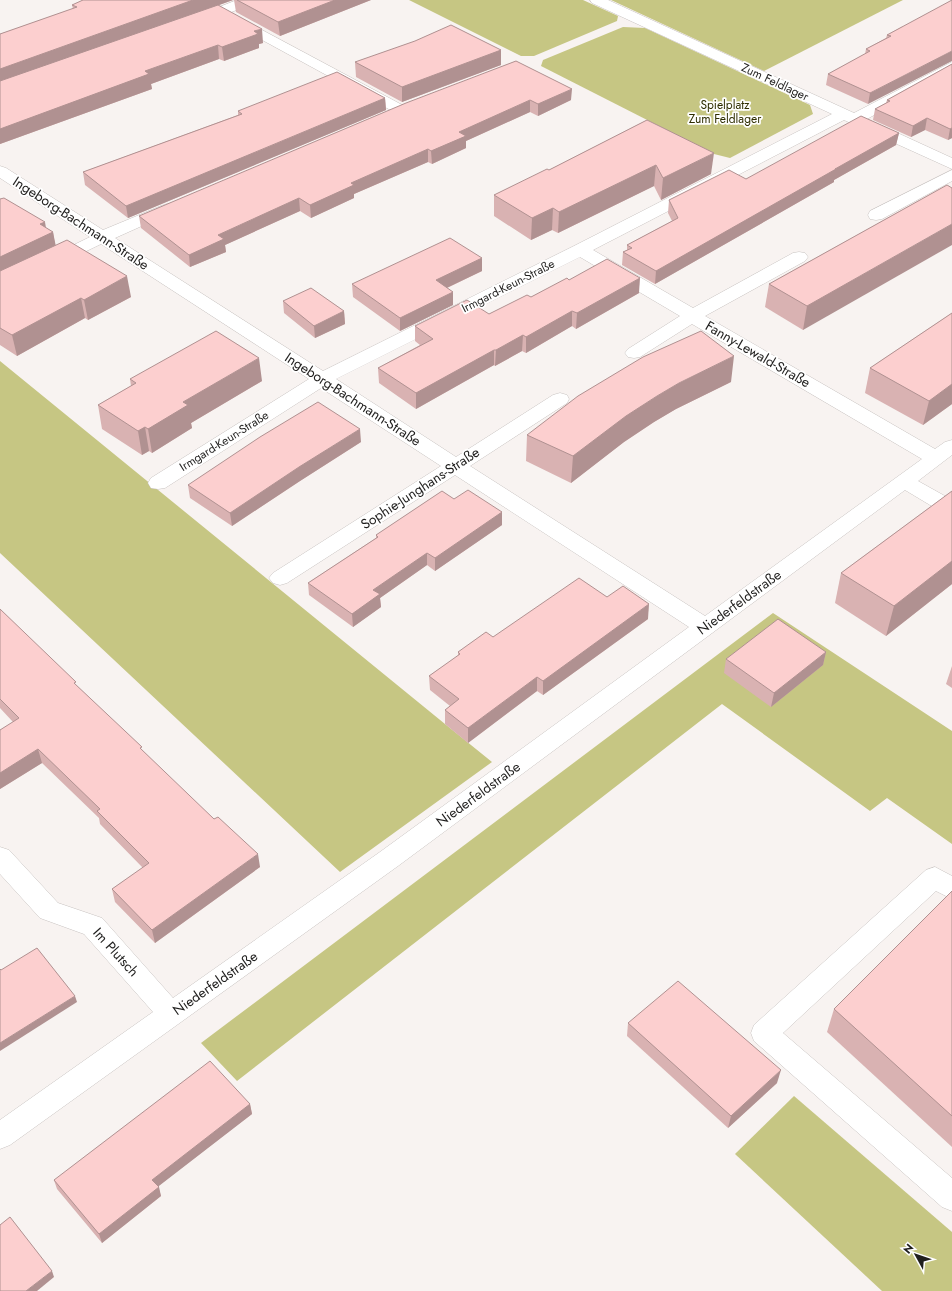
<svg xmlns="http://www.w3.org/2000/svg" width="952" height="1291" font-family="Jost,sans-serif">
<style>
.green{fill:#c6c683}
.lines{fill:none;stroke-linecap:round;stroke-linejoin:round}
.minor-casing{stroke:#c8c3c1;stroke-width:1}
.minor{fill:#fff;fill-rule:evenodd}
.wall{fill:#d9b2b2}
.shaded-wall{fill:#b09191}
.building{fill:#fccfcf;stroke:#b09191}
.labels{text-anchor:middle;dominant-baseline:central;stroke-width:3.5;stroke-linejoin:round;paint-order:stroke}
.far-street-label{font-size:12px;fill:#1f1e1d;stroke:#fff}
.far-park-label{font-size:12px;fill:#2e2d00;stroke:#fff}
.street-label{font-size:14px;fill:#1f1e1d;stroke:#fff}
</style>
<rect width="100%" height="100%" fill="#f8f3f1"/>
<g class="green">
<path d="M409,0H583L618,16L617,21L534,56H521Z"/>
<path d="M611,0H903L764,71Z"/>
<path d="M623,27L645,28L810,105L813,114L730,158L714,154L541,66L543,60Z"/>
<path d="M0,361L445,724L492,762L340,872L0,553Z"/>
<path d="M773,613L952,731V844L887,798L870,811L722,704L237,1081L201,1043Z"/>
<path d="M794,1096L952,1232V1291H882L735,1154Z"/>
</g>
<g class="lines">
<defs>
<g id="minor">
<path d="M237,0H256L254,3L204,23H194L192,20L194,17Z"/>
<path d="M590,0H608L854,113L952,62V72L867,119L952,158V169L844,120L593,250L693,308L793,253L799,252L805,253L808,257L805,261L705,316L935,449L945,442L952,440V455L918,481L952,500V516L945,514L905,490L398,866L10,1145L0,1149V1120L153,1012L84,934L40,918L0,874V847L9,850L58,903L102,918L173,998L380,852L689,627L455,475L287,583L280,585L273,583L269,578L273,573L441,466L321,388L165,488L158,489L151,488L148,483L151,478L309,379L101,244L0,293V281L90,237L0,178V166L6,168L103,230L161,206L167,204L173,206L175,209L173,212L115,238L323,371L574,246L832,114L592,3ZM580,257L680,316L628,349L625,353L628,357L634,358L640,357L692,324L922,459L705,616L470,466L567,403L569,399L567,395L560,393L553,395L456,457L336,379Z"/>
<path d="M236,16L406,107L409,110L406,113H396L231,23L229,20L231,17Z"/>
<path d="M952,170V181L882,219L876,220L870,219L868,215L870,211Z"/>
<path d="M935,867L952,876V899L936,891L783,1033L952,1178V1211L942,1207L754,1041L751,1033L754,1025L926,870Z"/>
</g>
</defs>
<use href="#minor" class="minor-casing"/>
<use href="#minor" class="minor"/>
</g>
<g class="wall">
<path d="M83,0H233L219,5L263,43L259,44V48L224,61L219,59L151,84L152,89L0,144V34L73,9L72,5Z"/>
<path d="M234,0H371L280,36L236,12Z"/>
<path d="M903,26L868,104L826,85L828,74L865,54L866,49L886,38L887,35Z"/>
<path d="M501,50V65L402,102L356,77L355,62Z"/>
<path d="M516,61L571,100L538,116L530,112L466,141V148L432,164L428,162L354,194V198L311,218L300,211L225,245L226,252L190,267L141,228L139,216Z"/>
<path d="M952,64V138L948,140L925,130L911,137L873,120L875,109L886,103L887,100Z"/>
<path d="M385,98L386,110L128,218L85,185L83,172L238,115V111Z"/>
<path d="M647,120L711,174L661,200L654,186L558,233L552,230L531,240L494,216V195L549,170Z"/>
<path d="M899,133L896,145L834,180V182L655,284L622,265L623,252L627,250V245L672,221L668,213L669,200L746,179Z"/>
<path d="M947,185L803,330L765,307L769,284Z"/>
<path d="M0,199L53,232L55,245L131,297L88,320L85,318L17,356L0,345Z"/>
<path d="M482,258V271L447,288L453,292V305L400,331L353,297L352,284Z"/>
<path d="M569,280L639,293L576,329L572,326L526,353L522,351L495,366L494,365L416,409L379,383L378,368L420,345L415,341V326L489,314L531,297Z"/>
<path d="M283,301L344,311L345,324L315,338L284,313Z"/>
<path d="M952,313V404L923,425L865,393L870,368Z"/>
<path d="M130,379L262,381L191,423L192,428L152,453L149,451L142,455L102,429L98,405L131,386Z"/>
<path d="M731,382L676,409L654,422L624,442L571,483L526,461L527,435Z"/>
<path d="M361,442L300,481L232,526L190,498L188,485Z"/>
<path d="M952,491V584L886,636L835,603L841,573Z"/>
<path d="M454,499L502,512V525L435,571L427,565L380,598L381,607L353,627L309,595L308,583L376,538V535Z"/>
<path d="M607,597L648,619L543,695L537,691L468,743L445,724V710L450,706L430,690L429,676L458,656V652L493,637Z"/>
<path d="M0,609L77,686L260,867L155,943L115,902L112,889L143,868L100,824L99,818L42,763L0,789V730L13,722L0,708Z"/>
<path d="M826,652L823,665L771,707L724,673L726,659Z"/>
<path d="M952,666V688L946,684Z"/>
<path d="M952,891V1147L827,1032L834,1009Z"/>
<path d="M628,1023L777,1083L728,1128L627,1036Z"/>
<path d="M250,1104L252,1114L158,1186L161,1196L102,1243L57,1189L54,1180Z"/>
</g>
<g class="shaded-wall">
<path d="M193,0H233L0,84V69Z"/>
<path d="M335,0H371L280,36L278,22Z"/>
<path d="M262,29L263,43L259,44V48L224,61L222,47L254,31Z"/>
<path d="M218,45L219,59L151,84L152,89L0,144V129L145,71Z"/>
<path d="M501,50V65L402,102V87Z"/>
<path d="M952,51V61L868,104L870,93Z"/>
<path d="M572,89L571,100L538,116V104Z"/>
<path d="M385,98L386,110L128,218L126,206Z"/>
<path d="M530,100V112L466,141V148L432,164L431,151L459,132Z"/>
<path d="M927,118L925,130L911,137L913,126Z"/>
<path d="M952,128V138L948,140L950,129Z"/>
<path d="M899,133L896,145L834,180V182L655,284L656,271L835,169Z"/>
<path d="M428,149V162L354,194V198L311,218L310,205L351,183Z"/>
<path d="M714,153L711,174L661,200L663,178Z"/>
<path d="M656,165L654,186L558,233L559,212Z"/>
<path d="M299,198L300,211L225,245L226,252L190,267L189,255L218,235Z"/>
<path d="M553,208L552,230L531,240L532,218Z"/>
<path d="M45,222L47,234L53,232L57,252L0,279V257L40,224Z"/>
<path d="M952,224V245L803,330L807,306Z"/>
<path d="M482,258V271L436,293V280Z"/>
<path d="M127,276L131,297L88,320L84,300Z"/>
<path d="M640,278L639,293L576,329L577,313Z"/>
<path d="M453,292V305L400,331V318Z"/>
<path d="M81,298L85,318L17,356L12,335Z"/>
<path d="M344,311L345,324L315,338L314,326Z"/>
<path d="M572,311V326L526,353V337Z"/>
<path d="M523,335L522,351L495,366L496,350Z"/>
<path d="M494,350V365L416,409V393Z"/>
<path d="M734,356L731,382L676,409L654,422L624,442L571,483L573,456L626,416L657,396L679,383Z"/>
<path d="M259,358L262,381L191,423L192,428L152,453L148,429L183,402Z"/>
<path d="M952,384V404L923,425L929,401Z"/>
<path d="M145,427L149,451L142,455L138,431Z"/>
<path d="M360,429L361,442L300,481L232,526L230,513L299,467Z"/>
<path d="M502,512V525L435,571V558Z"/>
<path d="M427,553V565L380,598L381,607L353,627L352,614L373,590Z"/>
<path d="M952,561V584L886,636L894,606Z"/>
<path d="M649,604L648,619L543,695V681Z"/>
<path d="M826,652L823,665L771,707L774,693Z"/>
<path d="M537,677V691L468,743V728Z"/>
<path d="M38,749L42,763L0,789V773Z"/>
<path d="M258,854L260,867L155,943L152,930Z"/>
<path d="M75,996L77,1002L0,1051V1043Z"/>
<path d="M781,1070L777,1083L728,1128L731,1116Z"/>
<path d="M250,1104L252,1114L155,1189L152,1180Z"/>
<path d="M159,1187L161,1196L102,1243L99,1234Z"/>
<path d="M52,1271L54,1277L37,1291H26Z"/>
</g>
<g class="building">
<path d="M83,0H193L0,69V34L77,7L72,5Z"/>
<path d="M237,0H335L278,22Z"/>
<path d="M952,0V51L870,93L828,74L870,51L866,49L891,36L887,35Z"/>
<path d="M218,5L262,29L254,31L258,34L222,47L218,45L145,71L149,74L0,129V81Z"/>
<path d="M451,25L501,50L402,87L355,62L415,41Z"/>
<path d="M516,61L572,89L538,104L530,100L459,132L466,136L431,151L428,149L351,183L354,185L310,205L299,198L218,235L224,239L189,255L139,216L406,103Z"/>
<path d="M952,64V128L950,129L927,118L913,126L875,109L890,101L887,100Z"/>
<path d="M337,72L385,98L126,206L83,172L242,114L238,111Z"/>
<path d="M861,116L899,133L835,169H836L656,271L623,252L632,248L627,245L678,218L669,200L729,170L746,179Z"/>
<path d="M647,120L714,153L663,178L656,165L559,212L553,208L532,218L494,195L547,169L549,170Z"/>
<path d="M947,185L952,188V224L807,306L769,284Z"/>
<path d="M4,198L45,222L40,224L53,232L0,257V199Z"/>
<path d="M450,238L482,258L436,280L453,292L400,318L352,284Z"/>
<path d="M67,240L127,276L84,300L81,298L12,335L0,328V271Z"/>
<path d="M607,259L640,278L577,313L572,311L526,337L523,335L496,350H494L416,393L378,368L433,339L415,326L467,300L489,314L527,295L531,297L567,278L569,280Z"/>
<path d="M311,288L344,311L314,326L283,301Z"/>
<path d="M952,313V384L929,401L870,368Z"/>
<path d="M216,331L259,358L183,402L188,405L148,429L145,427L138,431L98,405L136,383L130,379Z"/>
<path d="M701,331L734,356L679,383L657,396L626,416L573,456L527,435L578,396L643,357Z"/>
<path d="M318,402L360,429L299,467L230,513L188,485L260,437Z"/>
<path d="M468,490L502,512L435,558L427,553L373,590L380,594L352,614L308,583L378,537L376,535L442,491L454,499Z"/>
<path d="M952,491V561L894,606L841,573Z"/>
<path d="M579,578L607,597L623,586L649,604L543,681L537,677L468,728L445,710L459,699L429,676L460,654L458,652L486,632L493,637Z"/>
<path d="M0,609L76,682L74,683L142,747L140,748L214,819L218,817L258,854L152,930L112,889L149,863L97,811L100,809L38,749L0,773V730L19,718L0,699Z"/>
<path d="M778,619L826,652L774,693L726,659Z"/>
<path d="M952,891V1116L834,1009Z"/>
<path d="M37,948L75,996L0,1043V969L1,970Z"/>
<path d="M678,981L781,1070L731,1116L628,1023Z"/>
<path d="M210,1061L250,1104L152,1180L159,1187L99,1234L54,1180Z"/>
<path d="M10,1217L52,1271L26,1291H0V1225Z"/>
</g>
<g class="labels">
<g class="far-street-label">
<text transform="translate(775 82) rotate(25)">Zum Feldlager</text>
<text transform="translate(508 286) rotate(-27)">Irmgard-Keun-Straße</text>
<text transform="translate(224 441) rotate(-32)">Irmgard-Keun-Straße</text>
</g>
<g class="far-park-label">
<text x="725" y="105">Spielplatz<tspan x="725" dy="14">Zum Feldlager</tspan></text>
</g>
<g class="street-label">
<text transform="translate(81 223) rotate(33)">Ingeborg-Bachmann-Straße</text>
<text transform="translate(758 354) rotate(30)">Fanny-Lewald-Straße</text>
<text transform="translate(353 399) rotate(33)">Ingeborg-Bachmann-Straße</text>
<text transform="translate(420 488) rotate(-33)">Sophie-Junghans-Straße</text>
<text transform="translate(739 602) rotate(-36)">Niederfeldstraße</text>
<text transform="translate(478 794) rotate(-36)">Niederfeldstraße</text>
<text transform="translate(116 952) rotate(48)">Im Plutsch</text>
<text transform="translate(215 983) rotate(-35)">Niederfeldstraße</text>
</g>
</g>
<g transform="translate(916 1255) rotate(310)" stroke="#ffffff" stroke-width="3" paint-order="stroke">
<path d="M0-3L7 15L0 10L-7 15Z" fill="#1f1e1d"/>
<text y="-6" font-size="11" font-weight="bold" text-anchor="middle" fill="#1f1e1d">N</text>
</g>
</svg>
